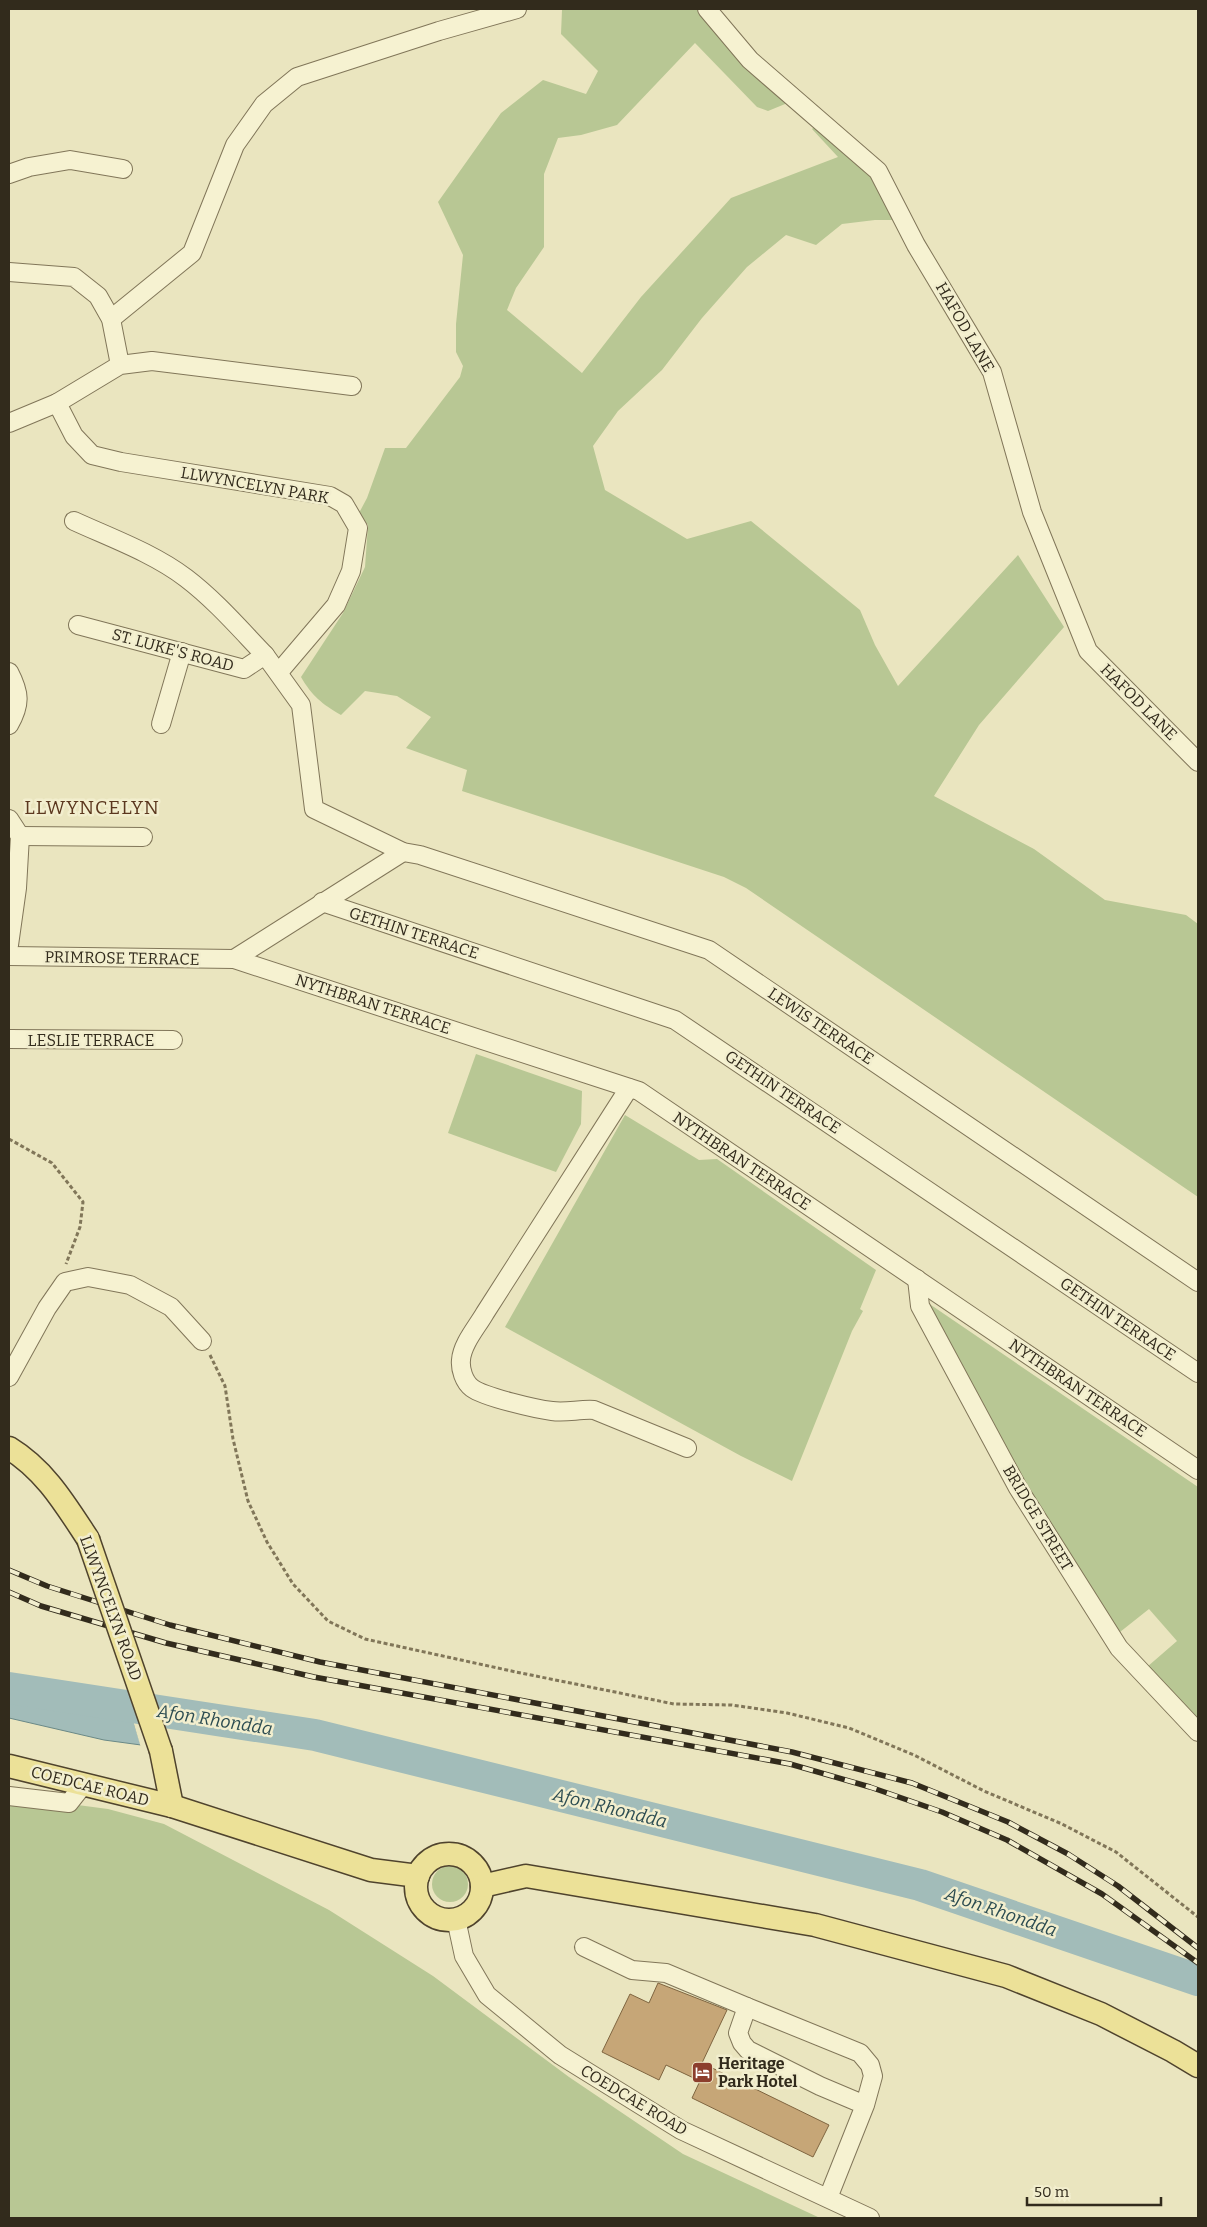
<svg xmlns="http://www.w3.org/2000/svg" width="1207" height="2227" font-family="Bitter,serif">
<style>
.green{fill:#b8c794}
.water{fill:#a2bcb9;stroke:#6a8987}
.pier{fill:#eae5bf}
.lines{fill:none;stroke-linecap:round;stroke-linejoin:round}
.river{stroke:#a2bcb9;stroke-width:32}
.building{fill:#c6a677;stroke:#7f6540}
.minor-casing{stroke:#817659;stroke-width:20}
.major-casing{stroke:#4f432d;stroke-width:25}
.path{stroke:#817659;stroke-width:3;stroke-dasharray:4 2.5;stroke-linecap:butt}
.minor{stroke:#f6f2d1;stroke-width:18}
.major{stroke:#ece198;stroke-width:22}
.rail-casing{stroke:#322b1c;stroke-width:5.5}
.rail{stroke:#f2eece;stroke-width:4;stroke-dasharray:11;stroke-linecap:butt}
.major-bridge-casing{stroke:#4f432d;stroke-width:25;stroke-linecap:butt}
.major-bridge{stroke:#ece198;stroke-width:22}
.labels{text-anchor:middle;dominant-baseline:central;stroke-width:5;stroke-linejoin:round;paint-order:stroke}
.street-label{font-size:16px;fill:#322b1c;stroke:#f2eece}
.poi-label{font-size:16px;font-weight:bold;fill:#322b1c;stroke:#f2eece;text-anchor:start}
.water-label{font-size:18px;font-style:italic;fill:#2c4c51;stroke:#f2eece}
.quarter-label{font-size:19px;letter-spacing:1px;fill:#5b371e;stroke:#f2eece}
</style>
<rect width="100%" height="100%" fill="#eae5bf"/>
<g class="green">
<path d="M566,9H699L790,102L768,111L757,107L695,43L617,125L581,135L558,138L544,174V247L516,288L507,310L582,373L641,297L731,198L838,157L812,129L817,124L858,159L875,181L897,220H875L842,224L816,245L786,235L747,267L702,318L662,370L618,411L593,446L605,490L687,539L751,521L860,610L875,645L898,686L1018,555L1064,627L979,725L934,796L1034,849L1105,900L1186,915L1198,924V1197L746,888L724,877L462,791L467,770L406,748L431,717L397,696L365,691L341,715C322,704 312,696 301,677L343,613L365,567L368,525L359,513L367,498L385,448H406L460,377L463,366L456,352V324L463,255L438,202L501,113L543,80L586,94L598,71L561,34L562,10Z"/>
<path d="M476,1054L582,1091L581,1124L556,1172L448,1133Z"/>
<path d="M625,1115L699,1160L717,1159L876,1270L860,1309L863,1311L852,1331L792,1481L741,1456L505,1327Z"/>
<path d="M928,1303L1198,1487V1720L1147,1667L1177,1641L1149,1609L1120,1632C1046,1528 988,1415 928,1303Z"/>
<path d="M9,1796L108,1809L164,1824L329,1910L433,1976L569,2077L683,2154L820,2218H9Z"/>
<circle cx="450" cy="1884" r="18"/>
</g>
<path class="water" d="M9,1674L125,1693L141,1745L104,1740L9,1718Z"/>
<path class="pier" d="M124,1690L127,1692L143,1744L141,1748Z"/>
<g class="lines">
<path class="river" d="M9,1688L315,1735L920,1885L1198,1980"/>
</g>
<path class="building" d="M658,1983L727,2010L702,2063L829,2125L813,2157L692,2098L700,2081L666,2065L659,2080L602,2052L630,1994L649,2003Z"/>
<g class="lines">
<defs>
<g id="minor">
<path d="M707,9L750,60L878,171L916,245L992,372L1032,512L1088,651L1198,762"/>
<path d="M9,174L29,167L70,160L123,169"/>
<path d="M9,272L74,277L98,296L111,319L120,365"/>
<path d="M111,319L192,253L235,145L264,104L297,77L439,31L517,9"/>
<path d="M57,403L74,436L92,455L121,462L330,496L344,504L358,528L351,571L336,605L279,672"/>
<path d="M9,423L57,403L120,365L152,361L352,386"/>
<path d="M74,521C111,538 153,553 186,578C215,600 240,629 265,655"/>
<path d="M78,625L244,669L265,655L301,705L314,809L403,852L420,855L709,950L1198,1282"/>
<path d="M9,672C20,693 21,704 9,725"/>
<path d="M161,724L182,652"/>
<path d="M9,819L20,836L17,888L9,945"/>
<path d="M20,836L143,837"/>
<path d="M322,902L675,1020L1198,1373"/>
<path d="M9,956L234,959L639,1091L1198,1470"/>
<path d="M234,959L403,852"/>
<path d="M9,1039L173,1040"/>
<path d="M629,1088L485,1313C477,1327 462,1344 461,1360C460,1369 464,1382 472,1388C484,1397 536,1409 552,1411C566,1413 580,1409 594,1410L687,1448"/>
<path d="M917,1279L920,1306L1018,1488L1119,1648L1198,1732"/>
<path d="M9,1377L47,1308L65,1282L88,1277L130,1285L171,1307L202,1341"/>
<path d="M9,1796L69,1803L84,1784"/>
<path d="M456,1919L464,1956L487,1995L560,2055L681,2130L870,2218"/>
<path d="M584,1947L632,1970L666,1973L747,2007"/>
<path d="M828,2198L865,2105L873,2076L870,2065L860,2053L747,2007L738,2033L742,2043L748,2050L820,2086L865,2105"/>
</g>
<g id="major">
<path d="M9,1448C45,1470 65,1504 88,1539"/>
<path d="M161,1751L172,1806"/>
<path d="M9,1766L172,1806L371,1870L418,1876"/>
<circle cx="449" cy="1887" r="33"/>
<path d="M482,1886L526,1876L815,1925L1006,1976L1101,2014L1173,2051L1198,2066"/>
</g>
</defs>
<use href="#minor" class="minor-casing"/>
<use href="#major" class="major-casing"/>
<g class="path">
<path d="M9,1139L52,1163L83,1202L80,1227L66,1264"/>
<path d="M210,1355L225,1386L233,1439L248,1501L267,1542L293,1584L328,1621L365,1639L516,1672L674,1704L732,1705L787,1713L849,1728L914,1755L984,1791L1062,1824L1116,1852L1198,1917"/>
</g>
<use href="#minor" class="minor"/>
<use href="#major" class="major"/>
<defs>
<g id="rail">
<path d="M9,1570L47,1586L170,1625L320,1662L792,1752L912,1783L1008,1822L1068,1854L1118,1886L1198,1948"/>
<path d="M9,1592L41,1606L166,1643L314,1677L790,1764L870,1787L942,1812L1007,1840L1102,1894L1198,1963"/>
</g>
</defs>
<use href="#rail" class="rail-casing"/>
<use href="#rail" class="rail"/>
<defs>
<path id="major-bridge" d="M88,1539L161,1751"/>
</defs>
<use href="#major-bridge" class="major-bridge-casing"/>
<use href="#major-bridge" class="major-bridge"/>
</g>
<defs>
<symbol id="hotel-square" viewBox="-11 -11 22 22"><rect x="-9" y="-9" width="18" height="18" rx="4" fill="#8c3e2d" stroke="#f2eece"/><path d="M-6-4.5h1.5V1H6V5H4.5V3h-9V5H-6ZM-4 0a1.8 1.8 0 1 1 3.6 0ZM.5 0V-2.5h3Q6-2.5 6 0Z" fill="#fff"/></symbol>
</defs>
<g fill-rule="evenodd">
<use href="#hotel-square" x="690" y="2060" width="25" height="25"/>
</g>
<g class="labels">
<g class="street-label">
<text transform="translate(965 327) rotate(60)">HAFOD LANE</text>
<text transform="translate(255 485) rotate(10)">LLWYNCELYN PARK</text>
<text transform="translate(173 650) rotate(15)">ST. LUKE'S ROAD</text>
<text transform="translate(1139 702) rotate(45)">HAFOD LANE</text>
<text transform="translate(414 933) rotate(18)">GETHIN TERRACE</text>
<text transform="translate(122 958) rotate(1)">PRIMROSE TERRACE</text>
<text transform="translate(373 1004) rotate(18)">NYTHBRAN TERRACE</text>
<text transform="translate(821 1026) rotate(34)">LEWIS TERRACE</text>
<text x="91" y="1040">LESLIE TERRACE</text>
<text transform="translate(783 1092) rotate(34)">GETHIN TERRACE</text>
<text transform="translate(742 1161) rotate(34)">NYTHBRAN TERRACE</text>
<text transform="translate(1118 1319) rotate(34)">GETHIN TERRACE</text>
<text transform="translate(1078 1388) rotate(34)">NYTHBRAN TERRACE</text>
<text transform="translate(1038 1518) rotate(59)">BRIDGE STREET</text>
<text transform="translate(111 1608) rotate(70)">LLWYNCELYN ROAD</text>
<text transform="translate(90 1786) rotate(14)">COEDCAE ROAD</text>
<text transform="translate(634 2100) rotate(31)">COEDCAE ROAD</text>
</g>
<g class="poi-label">
<text x="718" y="2063">Heritage<tspan x="718" dy="18">Park Hotel</tspan></text>
</g>
<g class="water-label">
<text transform="translate(215 1720) rotate(9)">Afon Rhondda</text>
<text transform="translate(610 1808) rotate(14)">Afon Rhondda</text>
<text transform="translate(1001 1912) rotate(19)">Afon Rhondda</text>
</g>
<g class="quarter-label">
<text x="92" y="807">LLWYNCELYN</text>
</g>
</g>
<rect width="1207" height="2227" fill="none" stroke="#322b1c" stroke-width="20"/>
<path d="M1027 2197v8h134v-8" fill="none" stroke="#322b1c" stroke-width="2.5"/>
<text x="1034" y="2197" font-size="15" fill="#322b1c" stroke="#f2eece" stroke-width="4" paint-order="stroke">50 m</text>
</svg>
